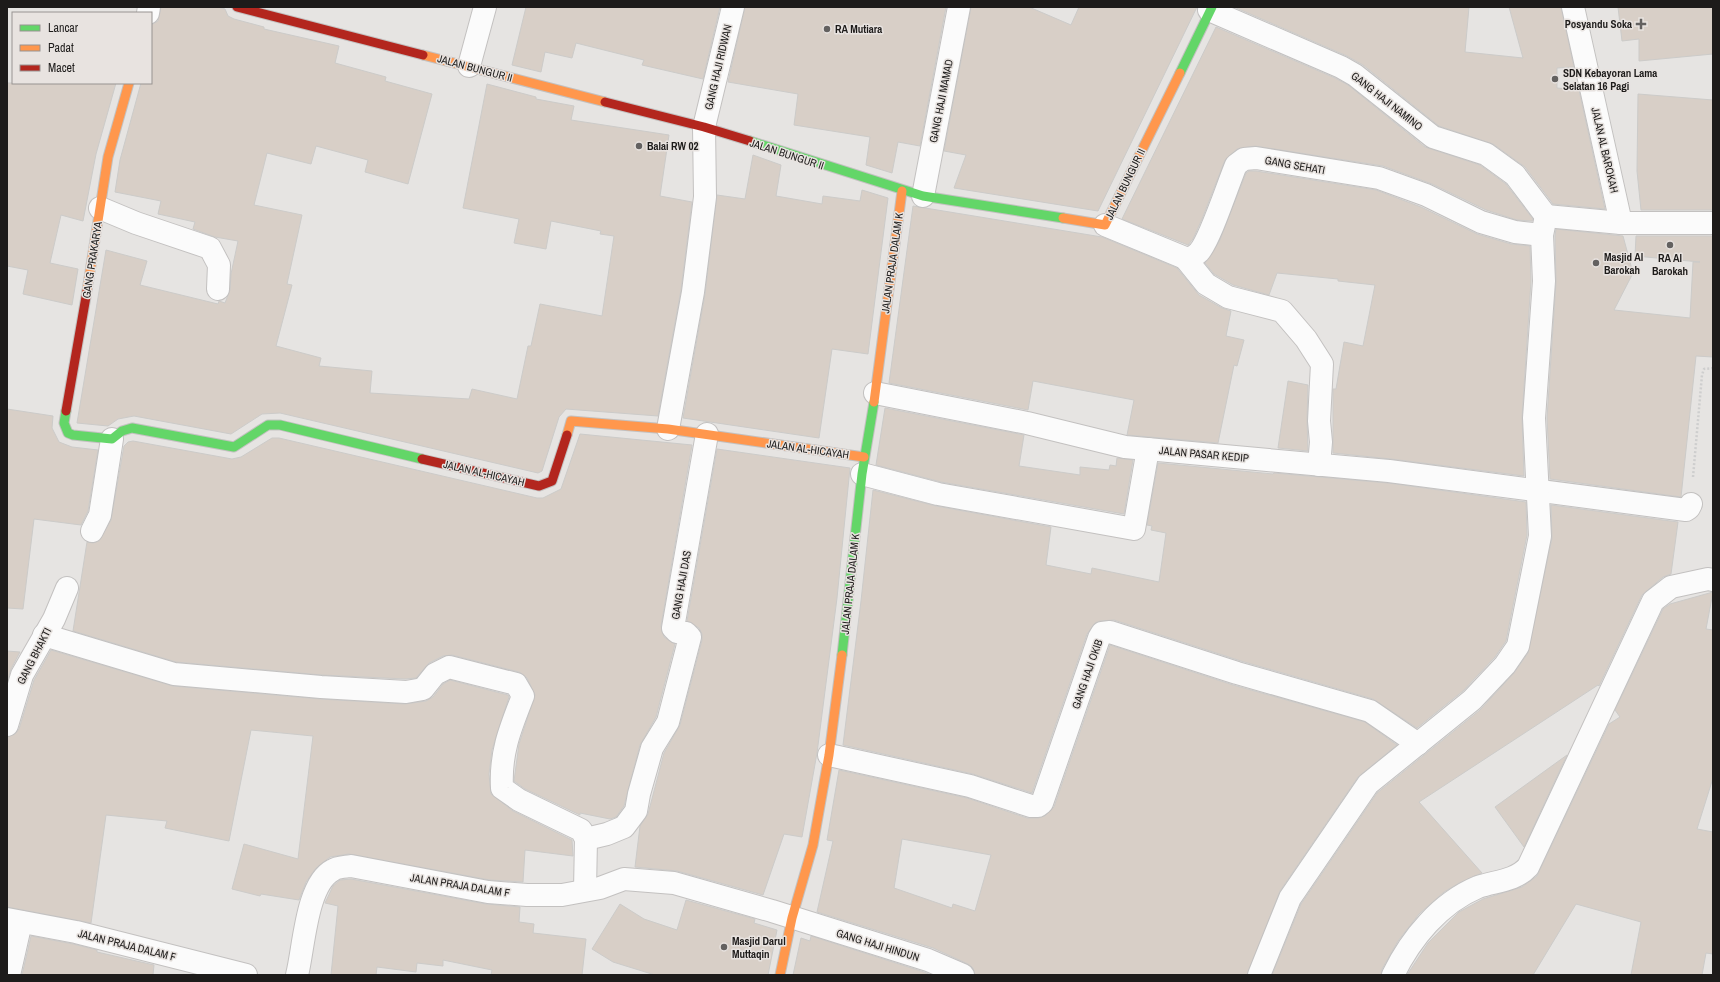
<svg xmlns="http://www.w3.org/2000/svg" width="1720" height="982" font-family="'Archivo Narrow',sans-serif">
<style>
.building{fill:#d8cfc7;stroke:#cccbc9;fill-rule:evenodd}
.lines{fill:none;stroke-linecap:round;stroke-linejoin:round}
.street-casing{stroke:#c3c1c0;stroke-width:24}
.fast-casing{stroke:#c3c1c0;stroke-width:11}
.slow-casing{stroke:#c3c1c0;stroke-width:11}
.jam-casing{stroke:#c3c1c0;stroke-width:11}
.path{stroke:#cecece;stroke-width:2.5;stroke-dasharray:2 2;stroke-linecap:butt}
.street{stroke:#fbfbfb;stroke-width:22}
.fast{stroke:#63d668;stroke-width:9}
.slow{stroke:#ff974d;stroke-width:9}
.jam{stroke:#b3261e;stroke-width:9}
.poi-dot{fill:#636160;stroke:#e8e3e0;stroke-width:1.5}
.labels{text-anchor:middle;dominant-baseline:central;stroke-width:3;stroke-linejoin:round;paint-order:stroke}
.poi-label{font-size:11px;font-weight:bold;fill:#1d1b1a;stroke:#e8e3e0;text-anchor:start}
.street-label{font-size:11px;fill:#1d1b1a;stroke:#e8e3e0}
</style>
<rect width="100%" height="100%" fill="#e6e4e2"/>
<g class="building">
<path d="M161,7H218L225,9L228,16L234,19L264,27V29L339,46L335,63L386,77L385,81L432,94L408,184L365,172L368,160L316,146L311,164L267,153L254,205L302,215L287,284L292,285L276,346L321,358L319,366L372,371L370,393L469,399L472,389L517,399L528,346H531L540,304L602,316L614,236L600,234L601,231L551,221L546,249L514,243L519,219L463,208L487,84L536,97V99L574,106L571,120L669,135L660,196L692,202L681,290L658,416L566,409L559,417L542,471L538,473L280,413L262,414L231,434L134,416L118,419L108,426L77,423L106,250L147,261L140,285L218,304L219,301L225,303L230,290L231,274L238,241L215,237L193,229L195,222L158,214L161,201L115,192L120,160L141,83H151V25L158,21Z"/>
<path d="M526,7H720L703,79L642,65L644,60L576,43L572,58L545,52L541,72L512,65Z"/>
<path d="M745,7H946L920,146L898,142L892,173L866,165L870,137L794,125L798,94L728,82Z"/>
<path d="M971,7H1029L1071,25L1079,7H1197L1098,211L954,188L966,155L944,151Z"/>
<path d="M1234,7H1469L1465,52L1523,58L1509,7H1561L1574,67L1557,68V88L1579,90L1605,209L1553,204L1525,167L1493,144L1439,126L1363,65L1347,56Z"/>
<path d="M1618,7H1713V54L1639,61V39L1622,41Z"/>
<path d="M1216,27L1335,78L1348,85L1425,147L1480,165L1506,184L1533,219L1532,221L1517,220L1486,210L1432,184L1383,166L1255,146L1237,149L1225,160L1202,219L1193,239L1188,245L1122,219Z"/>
<path d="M7,83H116L96,154L83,221L61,215L50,263L78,269L72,305L23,294L28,270L7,266Z"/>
<path d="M1638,94L1713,100V210H1641L1637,171Z"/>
<path d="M753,155L781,165L776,196L822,204L823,196L860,201L862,190L888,198L868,354L832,349L819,438L683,418L705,294L717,195L745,199Z"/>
<path d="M1249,171H1256L1376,190L1421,207L1477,234L1511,244L1530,246L1531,281L1522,417L1524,476L1391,459L1333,453V389H1336L1344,342L1363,346L1375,285L1338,281V279L1277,273L1269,295L1233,285L1214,274L1205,263L1219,242L1246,173Z"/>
<path d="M913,206L1102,237L1177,268L1199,295L1222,308L1231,311L1226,336L1244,340L1237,366L1234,365L1218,443L1127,435L1134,400L1033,381L1028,410L889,383Z"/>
<path d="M1556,229L1623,236L1633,273L1614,310L1690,318L1693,262H1700L1635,256L1636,236H1713V357L1696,356L1681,497L1550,479L1547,418L1556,282L1555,236Z"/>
<path d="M1288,381L1308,385L1307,420L1308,451L1278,448Z"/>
<path d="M885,408L1024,435L1019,466L1080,475V467L1109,470L1110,465L1116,466L1117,458L1133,460L1124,514L941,482L876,465Z"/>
<path d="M7,409L53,416L52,428L59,442L72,447L98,450L88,511L81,525L34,519L23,609L7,608Z"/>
<path d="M580,434L692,445L661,626L664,637L675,644L656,717L640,745L624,806L616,817L610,819L580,813V815L525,789L514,781L519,744L535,695L527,678L519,672L452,655L443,656L429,663L416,678L405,679L322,675L176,662L73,631L87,542L93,543L99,541L111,520L124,446L128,442L133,441L232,459L241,457L272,438H279L537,498H543L561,489Z"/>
<path d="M717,449L850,468L837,598L817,753L802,837L784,834L763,895L677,871L635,867L640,826L648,814L664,753L680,725L702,640V634L699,628L687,621Z"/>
<path d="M1158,463L1273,474L1274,473L1388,483L1526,502L1527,535L1506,641L1495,657L1463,691L1417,728L1373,699L1241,661L1114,620L1100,621L1095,623L1087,634L1032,793L973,774L843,745L861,601L873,490L936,506L1051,527L1046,565L1091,574L1092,568L1159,582L1166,533L1151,530L1152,526L1147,525Z"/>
<path d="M1551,505L1678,522L1671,574L1663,577L1642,595L1599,686L1598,685L1419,802L1482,873L1459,883L1444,892L1419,914L1398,941L1382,969L1381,975H1272L1301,904L1377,793L1480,710L1514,673L1528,653L1552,538Z"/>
<path d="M1713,592L1706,629L1713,630V778L1697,829L1713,832V954L1706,953L1702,975H1631L1641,922L1576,904L1533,975H1407L1428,943L1459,912L1483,899L1522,887L1537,876L1609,724L1620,717L1615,710L1663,609L1670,604Z"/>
<path d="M1110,645L1233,685L1365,722L1397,745L1358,777L1280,891L1247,975H975L973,968L968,964L933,948L817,912L833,841L827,840L839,770L967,798L1027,818H1038L1045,816L1054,807ZM902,839L991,855L975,911L953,904L952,908L894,888Z"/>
<path d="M51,650L173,686L320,699L405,704L426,701L433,697L443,684L450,680L508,695L509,697L492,750L489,774L491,794L513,811L572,840L573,856L525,850L523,882L490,880L349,854L330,857L316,868L306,882L299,900L261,894L260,896L232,889L244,844L298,859L313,736L251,730L229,841L165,828L167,821L106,815L91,923L7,907V737L15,734L19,729L34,680Z"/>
<path d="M7,651L20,652L11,669L7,682Z"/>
<path d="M1567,755L1524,847L1495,807Z"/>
<path d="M351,879L486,904L520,907L519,922L534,924L533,933L586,939L582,975H491L492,970L443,960V966L417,963L416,972L377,967L376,975H331L338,906L325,903L333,886L340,880Z"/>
<path d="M686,900L755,919L754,923L777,930L768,975H655L613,962L592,949L620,904L644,919L677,930Z"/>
<path d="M31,936L73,944L97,950V952L154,965L153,975H22Z"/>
<path d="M811,936L924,972L931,975H793L801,938L810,941Z"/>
</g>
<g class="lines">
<defs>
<g id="street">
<path d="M1573,7L1621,223"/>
<path d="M1209,10L1341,67L1355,75L1433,137L1486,154L1515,175L1546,216"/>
<path d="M148,13L149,7"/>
<path d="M469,66L485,7"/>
<path d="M923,196L959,7"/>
<path d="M100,208L136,223L210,248L219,265L218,289"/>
<path d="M1546,216L1621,223H1713"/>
<path d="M1105,225L1185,258C1191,258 1194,257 1199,252C1210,240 1228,184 1236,165L1244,159L1256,158L1379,178L1426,195L1481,222L1515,232L1542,235"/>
<path d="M1185,258L1206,284L1228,297L1282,311L1306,339L1322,364L1319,421L1321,442L1319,465"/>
<path d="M875,393L1027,423L1125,447L1389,471L1686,510L1689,508L1691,504"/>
<path d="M668,429L693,292L705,197L704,127L733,7"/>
<path d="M862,474L938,494L1134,529L1148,449"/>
<path d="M92,531L100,515L112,439"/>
<path d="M44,635L174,674L321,687L406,692L423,689L435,674L449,667L516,684L523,696C510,729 500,753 502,788L519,800L581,830L586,839L585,890"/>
<path d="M7,725L22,675L54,619L67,588"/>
<path d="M829,755L970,786L1031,806H1038L1042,803L1099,638L1102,633L1110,632L1237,673L1370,711L1418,744"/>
<path d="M586,839L607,834L624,827L636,811L639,794L652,748L668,722L690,637L686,633L677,632L673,628L707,434"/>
<path d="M7,919L76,932L246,975"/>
<path d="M9,975L21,922"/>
<path d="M297,975C304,948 306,884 333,870C337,867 345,867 351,866L488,892L527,895H562L600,888L624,879L674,883L772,911L928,960L963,975"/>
<path d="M1259,975L1290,898L1368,784L1472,700L1505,665L1518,646L1540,536L1534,418L1544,281L1542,235L1546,216"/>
<path d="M1393,975C1411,938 1440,903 1478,887C1496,881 1515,881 1528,867L1653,601L1671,587L1708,579L1713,580"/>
</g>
<g id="fast">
<path d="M1180,73L1212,7"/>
<path d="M750,141L923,196L1063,218"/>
<path d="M66,411L64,423L68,433L73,435L112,439L122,431L132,428L234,447L268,425H280L422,459"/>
<path d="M842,655L862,474L874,402"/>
</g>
<g id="slow">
<path d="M423,55L605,102"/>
<path d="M1063,218L1105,225L1180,73"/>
<path d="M87,291L108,157L129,83"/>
<path d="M874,402L902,191"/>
<path d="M567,435L571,421L668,429L864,457"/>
<path d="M780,975L792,918L813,845L829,755L842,655"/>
</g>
<g id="jam">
<path d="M237,7L423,55"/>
<path d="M605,102L704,127L750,141"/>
<path d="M66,411L87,291"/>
<path d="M422,459L539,486L552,481L567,435"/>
</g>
</defs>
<use href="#street" class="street-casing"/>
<use href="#fast" class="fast-casing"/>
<use href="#slow" class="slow-casing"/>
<use href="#jam" class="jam-casing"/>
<path class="path" d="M1693,477L1702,375L1704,369L1713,368"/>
<use href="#street" class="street"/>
<use href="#fast" class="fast"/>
<use href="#slow" class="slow"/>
<use href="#jam" class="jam"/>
</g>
<g class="poi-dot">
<path d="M1639 18h4v4h4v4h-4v4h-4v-4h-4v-4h4z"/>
<circle cx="827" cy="29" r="4"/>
<circle cx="1555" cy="79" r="4"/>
<circle cx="639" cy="146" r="4"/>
<circle cx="1670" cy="245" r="4"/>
<circle cx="1596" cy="263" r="4"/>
<circle cx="724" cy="947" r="4"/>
</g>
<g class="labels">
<g class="poi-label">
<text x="1632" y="24" text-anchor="end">Posyandu Soka</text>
<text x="835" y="29">RA Mutiara</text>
<text x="1563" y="73">SDN Kebayoran Lama<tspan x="1563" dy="13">Selatan 16 Pagi</tspan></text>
<text x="647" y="146">Balai RW 02</text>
<text x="1604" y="257">Masjid Al<tspan x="1604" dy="13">Barokah</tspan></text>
<text x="1670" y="258" text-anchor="middle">RA Al<tspan x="1670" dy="13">Barokah</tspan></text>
<text x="732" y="941">Masjid Darul<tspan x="732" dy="13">Muttaqin</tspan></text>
</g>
<g class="street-label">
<text transform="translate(718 67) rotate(-77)">GANG HAJI RIDWAN</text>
<text transform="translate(475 68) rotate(15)">JALAN BUNGUR II</text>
<text transform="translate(941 101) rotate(-79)">GANG HAJI MAMAD</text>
<text transform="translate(1387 101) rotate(38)">GANG HAJI NAMINO</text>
<text transform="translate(1605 150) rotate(77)">JALAN AL BAROKAH</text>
<text transform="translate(787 154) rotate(18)">JALAN BUNGUR II</text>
<text transform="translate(1295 165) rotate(10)">GANG SEHATI</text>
<text transform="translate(1125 184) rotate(-64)">JALAN BUNGUR II</text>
<text transform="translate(92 260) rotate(-81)">GANG PRAKARYA</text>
<text transform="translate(892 263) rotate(-82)">JALAN PRAJA DALAM K</text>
<text transform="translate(808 449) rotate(8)">JALAN AL-HICAYAH</text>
<text transform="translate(1204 454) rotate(5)">JALAN PASAR KEDIP</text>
<text transform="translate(484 473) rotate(13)">JALAN AL-HICAYAH</text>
<text transform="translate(850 584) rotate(-84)">JALAN PRAJA DALAM K</text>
<text transform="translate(681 585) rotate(-80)">GANG HAJI DAS</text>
<text transform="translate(34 656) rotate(-63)">GANG BHAKTI</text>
<text transform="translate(1087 674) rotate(-71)">GANG HAJI OKIB</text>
<text transform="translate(460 885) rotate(9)">JALAN PRAJA DALAM F</text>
<text transform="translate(127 945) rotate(14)">JALAN PRAJA DALAM F</text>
<text transform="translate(878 945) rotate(17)">GANG HAJI HINDUN</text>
</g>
</g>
<rect width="1720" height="982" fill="none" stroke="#1d1b1a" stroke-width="16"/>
<rect x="12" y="12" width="140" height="72" fill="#e8e3e0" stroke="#979391"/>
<rect x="20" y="25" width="20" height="6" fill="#63d668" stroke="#979391"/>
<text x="48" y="32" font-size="12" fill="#1d1b1a">Lancar</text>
<rect x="20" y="45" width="20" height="6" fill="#ff974d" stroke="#979391"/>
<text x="48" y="52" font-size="12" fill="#1d1b1a">Padat</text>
<rect x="20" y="65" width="20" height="6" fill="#b3261e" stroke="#979391"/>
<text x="48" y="72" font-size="12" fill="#1d1b1a">Macet</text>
</svg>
